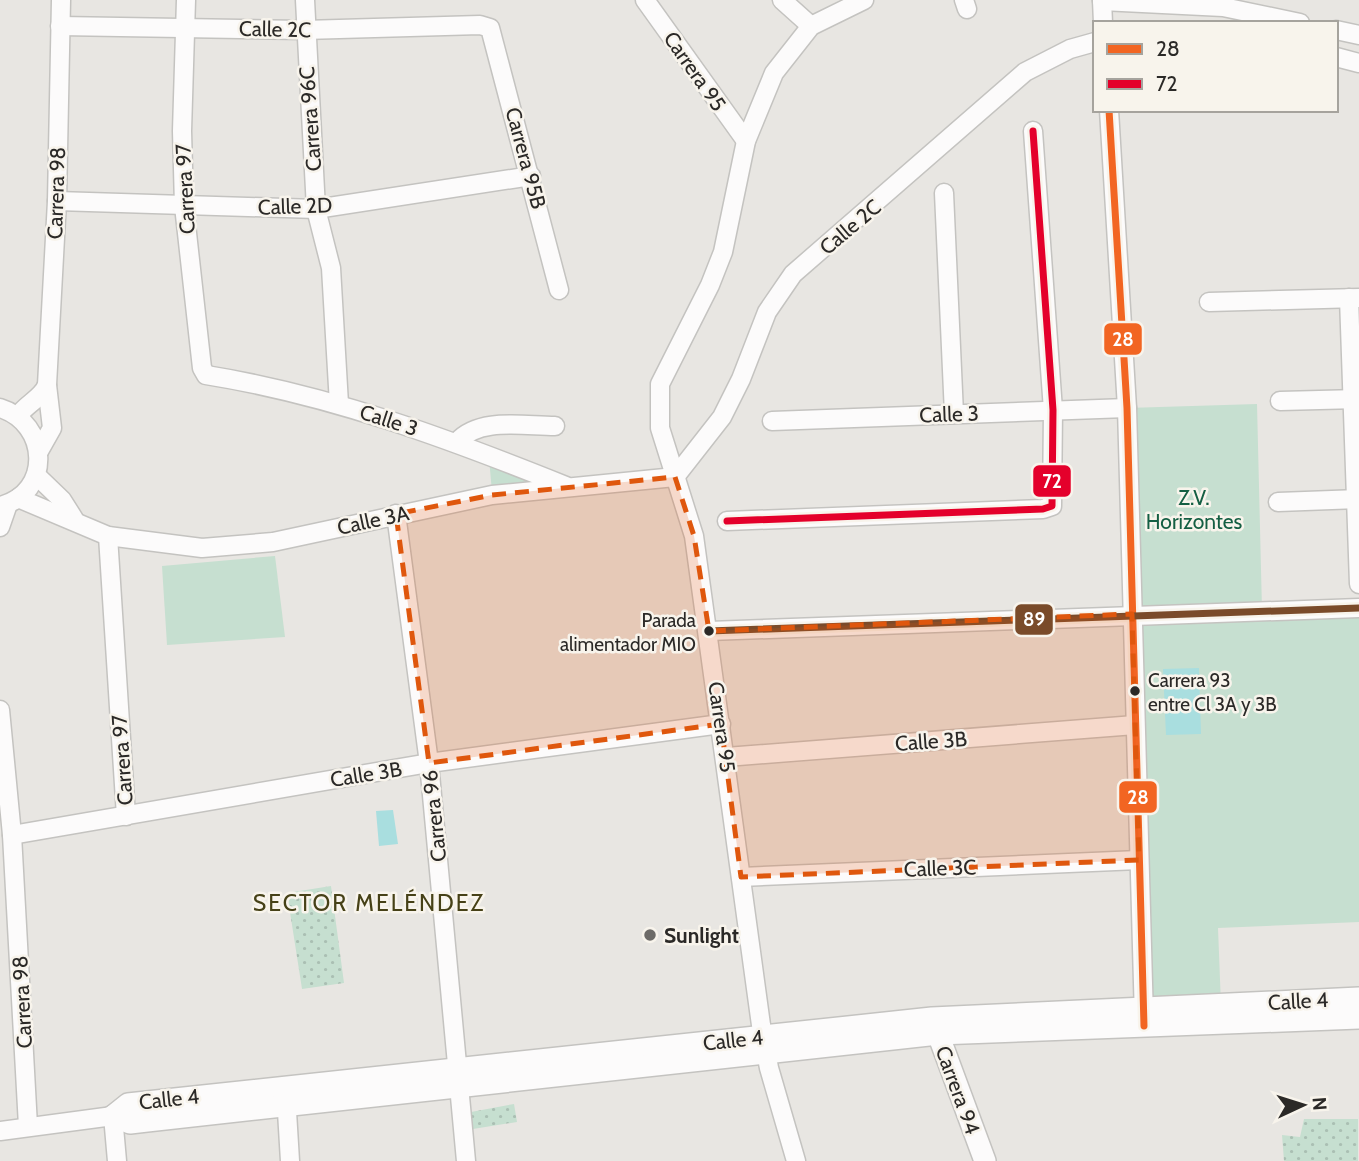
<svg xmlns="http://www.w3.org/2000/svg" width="1359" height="1161" font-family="Cabin,sans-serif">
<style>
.grass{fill:url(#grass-dots)}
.park{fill:#c6dfd0}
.water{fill:#a9dedf}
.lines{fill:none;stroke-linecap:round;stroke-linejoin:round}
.minor-casing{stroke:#c4c3c0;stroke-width:21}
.tertiary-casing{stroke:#c4c3c0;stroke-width:24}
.minor{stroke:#fcfbfb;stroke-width:18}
.tertiary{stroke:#fcfbfb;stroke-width:21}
.bus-1-casing{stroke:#f8f4ec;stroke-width:12}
.bus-2-casing{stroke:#f8f4ec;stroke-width:12}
.bus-3-casing{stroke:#f8f4ec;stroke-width:12}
.bus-1{stroke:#f26522;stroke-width:7}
.bus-2{stroke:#e4002b;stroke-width:7}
.bus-3{stroke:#7a4b2a;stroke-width:7}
.marked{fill:#df570d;fill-opacity:0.2;stroke:#df570d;stroke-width:5;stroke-dasharray:14 9;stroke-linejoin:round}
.bus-dot{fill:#2b2927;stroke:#f8f4ec;stroke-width:2.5}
.poi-dot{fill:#6d6b68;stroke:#f8f4ec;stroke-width:2.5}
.labels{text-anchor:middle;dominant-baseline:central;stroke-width:5;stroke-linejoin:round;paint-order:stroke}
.bus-label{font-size:19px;fill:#2b2927;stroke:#f8f4ec;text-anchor:end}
.street-label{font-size:21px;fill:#2b2927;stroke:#f8f4ec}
.park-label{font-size:21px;fill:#145f43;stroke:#f8f4ec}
.poi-label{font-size:21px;font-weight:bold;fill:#2b2927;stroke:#f8f4ec;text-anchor:start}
.neighbourhood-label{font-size:23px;letter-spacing:2px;fill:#464117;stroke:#f8f4ec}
.line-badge{stroke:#f8f4ec;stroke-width:2.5}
.badge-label{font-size:19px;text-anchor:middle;font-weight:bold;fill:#fff}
</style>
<defs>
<pattern id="grass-dots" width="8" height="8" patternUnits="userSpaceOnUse" patternTransform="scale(1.75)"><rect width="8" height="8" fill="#c6dfd0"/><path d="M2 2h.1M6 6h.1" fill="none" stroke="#aabfb3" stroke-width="1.8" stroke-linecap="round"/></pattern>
</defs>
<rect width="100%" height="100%" fill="#e8e6e2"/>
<g class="grass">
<path d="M331,886L344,983L302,989L287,893Z"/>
<path d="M514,1104L517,1122L473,1129L471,1112Z"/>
<path d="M1304,1119H1358V1161H1284L1282,1135L1300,1137Z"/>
</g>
<g class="park">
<path d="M1257,404L1262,610L1359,608V922L1218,928L1221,1005L1143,1008L1127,408Z"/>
<path d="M489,458L557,485L492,492Z"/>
<path d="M275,556L285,637L167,645L162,566Z"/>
</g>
<g class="water">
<path d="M1199,668L1201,734L1166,735L1163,669Z"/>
<path d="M393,810L398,844L379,846L376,811Z"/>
</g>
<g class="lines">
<defs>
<g id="minor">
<path d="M186,0L182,131L184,206L202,368L206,375C331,395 449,439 566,486"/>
<path d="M305,0L316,209L331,268L339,404"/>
<path d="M645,0L746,141"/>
<path d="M782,0L811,26"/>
<path d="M964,0L967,9"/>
<path d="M1102,0L1103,23"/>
<path d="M1102,1L1223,7L1300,23"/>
<path d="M60,26L304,30L480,25L490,28L559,290"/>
<path d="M1336,30L1359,35"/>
<path d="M1336,57L1359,63"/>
<path d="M1109,110L1127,408L1144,1019"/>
<path d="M944,193L954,414"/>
<path d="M57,201L316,209L531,176"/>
<path d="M1349,298L1359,584"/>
<path d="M1209,302L1359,298"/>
<path d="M1280,401L1359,399"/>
<path d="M0,408C49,423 53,493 0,506"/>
<path d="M18,416C26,404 42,398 47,385"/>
<path d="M772,421L1127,408"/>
<path d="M457,442C479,417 523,426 555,426"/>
<path d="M39,451L52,428L47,385L57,201L61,0"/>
<path d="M36,475L62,500L74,519"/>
<path d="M675,477L722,417L741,379L767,312L793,274L1025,72L1070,49L1095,42"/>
<path d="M18,498L108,536L202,548L273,542L492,495L675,477"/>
<path d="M1278,502L1359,499"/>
<path d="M396,514L429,763L466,1161"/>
<path d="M727,521L1043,509L1052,506L1053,410L1033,131"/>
<path d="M0,527L8,504"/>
<path d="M108,536L126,816"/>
<path d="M709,631L1359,608"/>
<path d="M0,710L12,835L28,1126"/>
<path d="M726,757L1135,725"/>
<path d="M12,835L429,763L721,724"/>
<path d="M741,877L1139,860"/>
<path d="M286,1095L290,1161"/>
<path d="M0,1131L113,1116L117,1161"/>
<path d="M796,1161L769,1068L761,1025L694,536L660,428V384L710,285L723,252L746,141L774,73L811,26L864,0"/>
</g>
<g id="tertiary">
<path d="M934,1023L985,1161"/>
<path d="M113,1116L128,1104L932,1018L1359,998"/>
<path d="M113,1116L130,1123L147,1121L938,1034L1359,1018"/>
</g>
</defs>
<use href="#minor" class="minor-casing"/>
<use href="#tertiary" class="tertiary-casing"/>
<use href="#minor" class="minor"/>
<use href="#tertiary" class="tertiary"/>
<defs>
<path id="bus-1" d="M1109,110L1127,408L1144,1026"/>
<path id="bus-2" d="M727,521L1043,509L1052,506L1053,410L1033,131"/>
<path id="bus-3" d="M709,631L1359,608"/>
</defs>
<use href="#bus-1" class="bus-1-casing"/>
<use href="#bus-2" class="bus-2-casing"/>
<use href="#bus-3" class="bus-3-casing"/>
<use href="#bus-1" class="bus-1"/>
<use href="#bus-2" class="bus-2"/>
<use href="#bus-3" class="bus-3"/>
</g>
<path class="marked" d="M675,477L694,536L709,631L1132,614L1139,860L741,877L721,724L429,763L396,514L492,495Z"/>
<g class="bus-dot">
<circle cx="709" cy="631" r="6"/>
<circle cx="1135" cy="691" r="6"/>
</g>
<circle class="poi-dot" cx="650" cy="935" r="7"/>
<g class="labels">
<g class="bus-label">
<text x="696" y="620">Parada<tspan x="696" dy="24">alimentador MIO</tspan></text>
<text x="1148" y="680" text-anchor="start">Carrera 93<tspan x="1148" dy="24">entre Cl 3A y 3B</tspan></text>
</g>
<g class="street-label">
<text transform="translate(275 29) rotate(1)">Calle 2C</text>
<text transform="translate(695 71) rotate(55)">Carrera 95</text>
<text transform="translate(310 119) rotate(-94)">Carrera 96C</text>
<text transform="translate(526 158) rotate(75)">Carrera 95B</text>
<text transform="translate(185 189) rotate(-93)">Carrera 97</text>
<text transform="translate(56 193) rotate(-88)">Carrera 98</text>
<text transform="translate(295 206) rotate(-2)">Calle 2D</text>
<text transform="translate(850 227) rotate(-40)">Calle 2C</text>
<text transform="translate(949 414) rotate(-2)">Calle 3</text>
<text transform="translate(389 420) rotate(18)">Calle 3</text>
<text transform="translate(373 520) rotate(-12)">Calle 3A</text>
<text transform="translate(722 727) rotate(82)">Carrera 95</text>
<text transform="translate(931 741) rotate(-4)">Calle 3B</text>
<text transform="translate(122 760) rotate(-94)">Carrera 97</text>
<text transform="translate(366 774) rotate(-9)">Calle 3B</text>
<text transform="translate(434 816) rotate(-96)">Carrera 96</text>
<text transform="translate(940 868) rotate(-2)">Calle 3C</text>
<text transform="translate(1298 1001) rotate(-3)">Calle 4</text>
<text transform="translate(22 1002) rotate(-93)">Carrera 98</text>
<text transform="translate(733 1040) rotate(-6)">Calle 4</text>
<text transform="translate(958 1090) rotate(70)">Carrera 94</text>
<text transform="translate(169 1099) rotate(-6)">Calle 4</text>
</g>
<g class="park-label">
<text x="1194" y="497">Z.V.<tspan x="1194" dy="24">Horizontes</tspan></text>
</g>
<g class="poi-label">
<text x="664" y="935">Sunlight</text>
</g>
<g class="neighbourhood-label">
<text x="369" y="903">SECTOR MELÉNDEZ</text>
</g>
</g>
<g class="line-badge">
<rect x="1103" y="322" width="40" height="34" rx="7" fill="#f26522"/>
<rect x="1032" y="464" width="40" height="34" rx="7" fill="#e4002b"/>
<rect x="1014" y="603" width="40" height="33" rx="7" fill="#7a4b2a"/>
<rect x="1118" y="780" width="40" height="34" rx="7" fill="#f26522"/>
</g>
<g class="badge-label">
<text x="1123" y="346">28</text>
<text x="1052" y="488">72</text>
<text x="1034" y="626">89</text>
<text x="1138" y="804">28</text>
</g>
<rect x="1093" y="21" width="245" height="91" fill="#f8f4ec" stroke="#a6a39d" stroke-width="2"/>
<rect x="1107" y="44" width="35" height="10" fill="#f26522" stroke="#a6a39d" stroke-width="2"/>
<text x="1156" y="56" font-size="21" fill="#2b2927">28</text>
<rect x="1107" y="79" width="35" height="10" fill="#e4002b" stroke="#a6a39d" stroke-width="2"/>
<text x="1156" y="91" font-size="21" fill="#2b2927">72</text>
<g transform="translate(1303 1105) rotate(86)" stroke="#f8f4ec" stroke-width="5" paint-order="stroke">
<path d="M0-5L12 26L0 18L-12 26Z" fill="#2b2927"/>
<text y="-10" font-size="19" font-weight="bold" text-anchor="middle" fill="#2b2927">N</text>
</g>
</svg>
